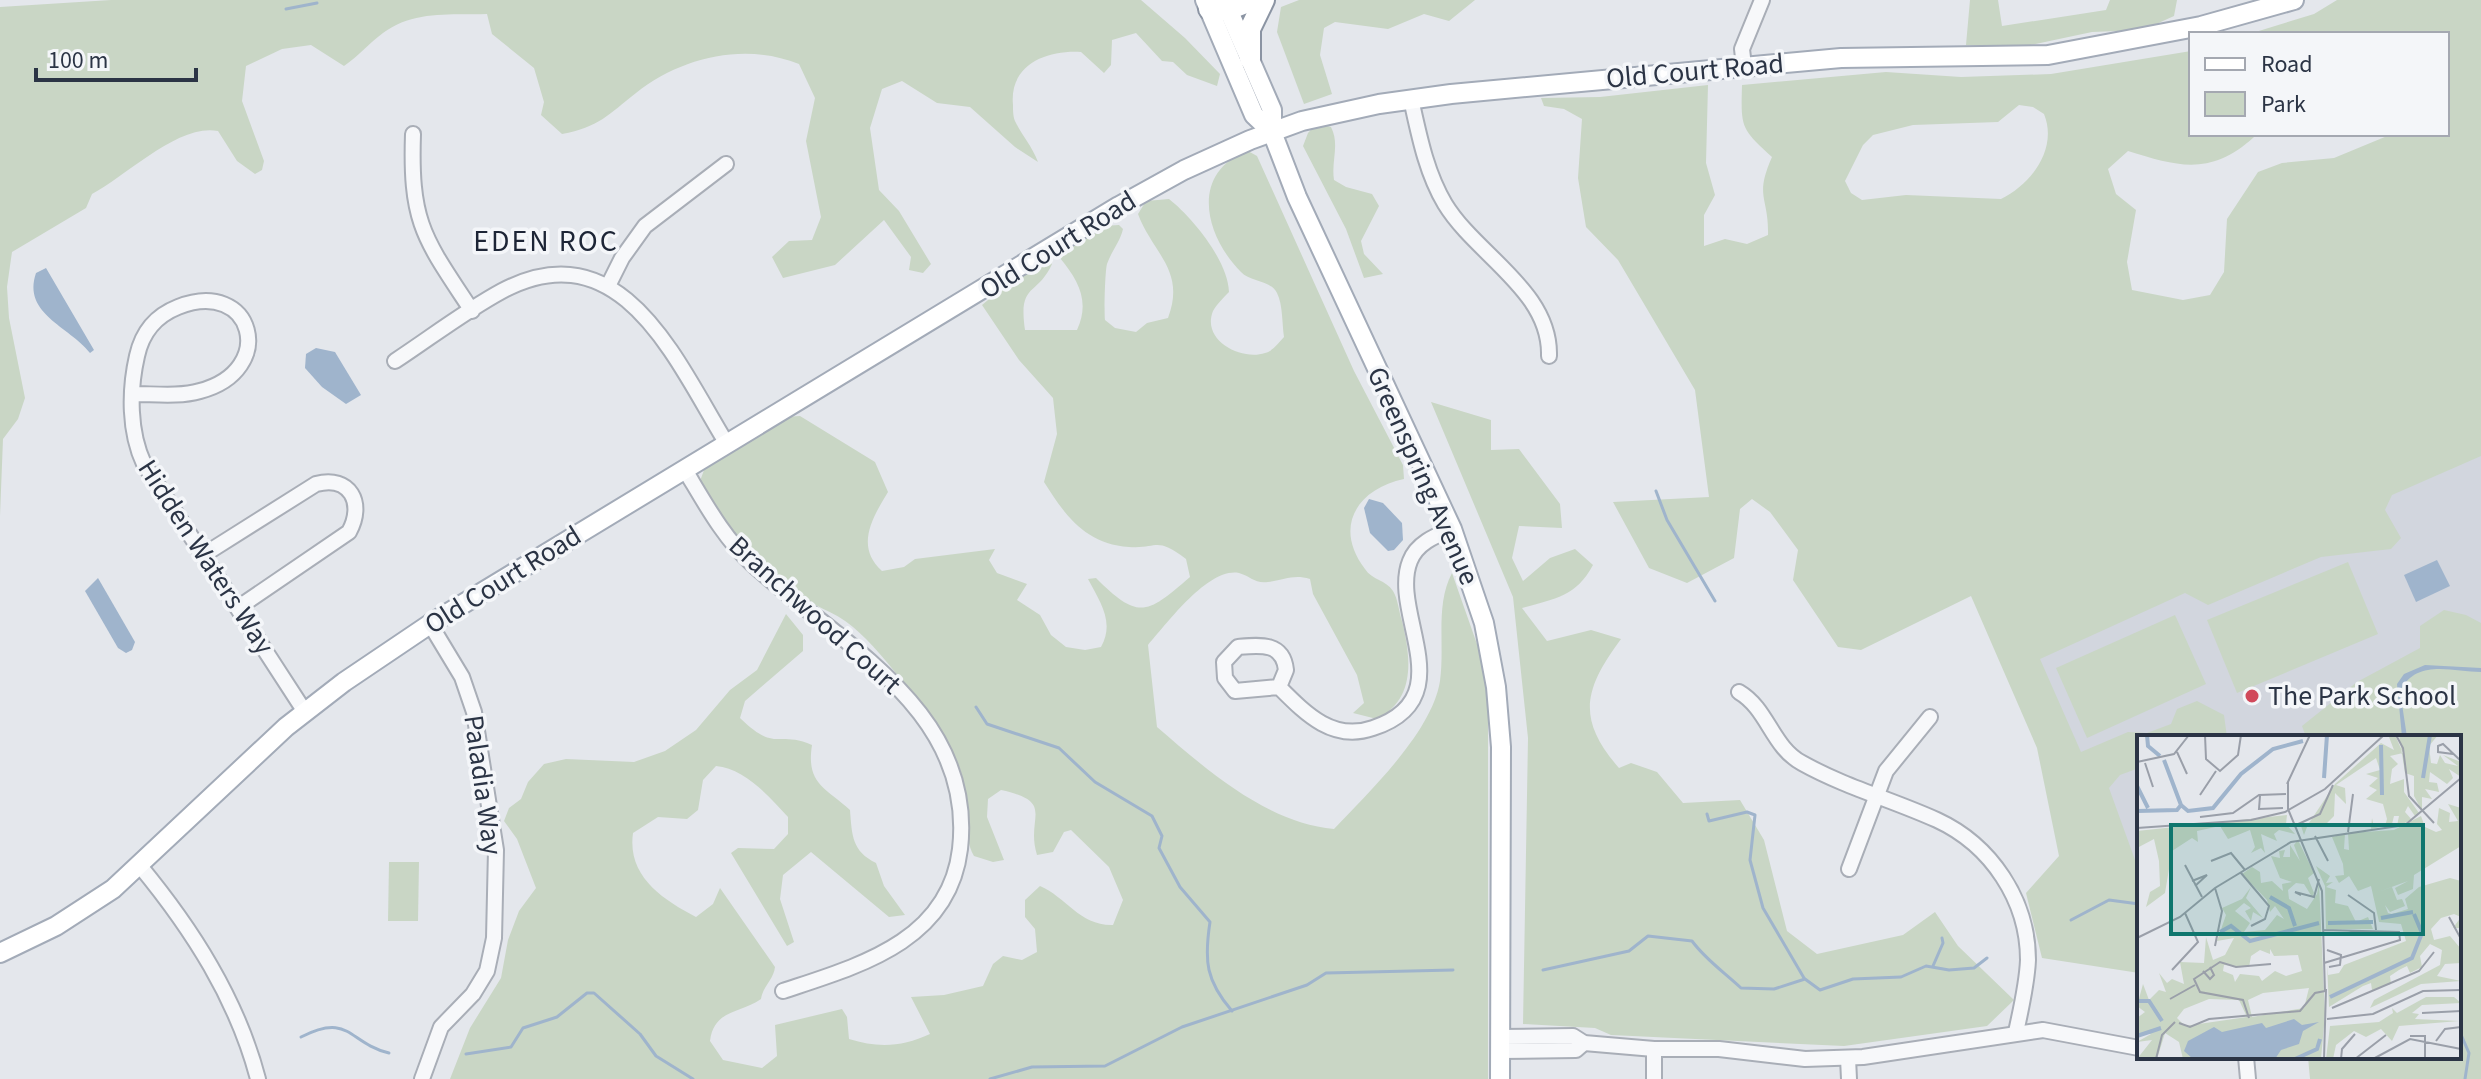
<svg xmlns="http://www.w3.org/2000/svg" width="2481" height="1079" font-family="'Source Sans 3',sans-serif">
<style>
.built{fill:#d2d6de}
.green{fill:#c9d6c5;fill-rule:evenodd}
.water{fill:#9fb4cc}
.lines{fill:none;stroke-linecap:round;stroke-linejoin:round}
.stream{stroke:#9fb4cc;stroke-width:3}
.minor-casing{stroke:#a9aeb7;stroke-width:18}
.major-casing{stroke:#a3abb8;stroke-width:22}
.highway-casing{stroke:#8b94a3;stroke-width:24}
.minor{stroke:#f7f8fa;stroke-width:14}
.major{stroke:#fff;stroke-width:18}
.highway{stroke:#fff;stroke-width:20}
.poi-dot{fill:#d1495b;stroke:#f4f6f9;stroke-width:3}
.labels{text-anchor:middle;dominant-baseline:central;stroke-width:7;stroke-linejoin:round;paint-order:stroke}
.street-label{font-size:28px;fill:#2b3445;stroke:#f4f6f9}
.poi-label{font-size:28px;fill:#2b3445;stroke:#f4f6f9;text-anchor:start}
.neighbourhood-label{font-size:30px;letter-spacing:2px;fill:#1d2536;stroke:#f4f6f9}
.inset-river{fill:none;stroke:#9fb4cc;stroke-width:4}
.inset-road{fill:none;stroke:#9a9fa9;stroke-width:2}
.view{fill:#0f766e;fill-opacity:0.15;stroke:#0f766e;stroke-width:4}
.inset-edge{fill:none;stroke:#2b3445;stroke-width:4}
</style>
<rect width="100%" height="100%" fill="#e4e7ec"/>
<path class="built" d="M2481,438V809L2459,737H2139V933L2005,656Z"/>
<g class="green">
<path d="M111,0H1141L1185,38L1220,74L1217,86L1187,75L1173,62L1162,61L1136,33L1112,40L1111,65L1104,73L1081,52C1046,50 1009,65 1013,105C1013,111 1013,118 1016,123C1023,137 1032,146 1038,162L1015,147L970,107L937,103L902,81L882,89L870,128L879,190L899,211L931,264L923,273L909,270L911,257L884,220L835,265L783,278L772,257L789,241L812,240L821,217L806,141L815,98L799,64C745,42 681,57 636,93C608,115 599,127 562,134L541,115L544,102L534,68L492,34L487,14C452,15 413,10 383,33C369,43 359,56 344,66L311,45L282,49L246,66L242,101L264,161L262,170L255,174L237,161L218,131C179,123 126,176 92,194L86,208L12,252L7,287L9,318L25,398L18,419L3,439L0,516V7Z"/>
<path d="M1299,0H1475L1449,21L1424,14L1388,29L1335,22L1324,28L1320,55L1332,94L1304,104L1277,32L1281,7Z"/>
<path d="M1970,0H1998L2002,26L2106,10L2110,0H2177L2174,16L2143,30L2092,32L2016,48L1966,45Z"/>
<path d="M2337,0H2481V456L2392,495L2385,510L2401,538L2391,549L2321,557L2208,605L2185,593L2040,659L2081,752L2128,732L2147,733L2171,724L2177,709L2197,701L2224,715L2227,737H2139V768L2120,775L2109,788L2139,871V973L2042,958L2026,893L2059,856L2037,748L1971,596L1861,650L1838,647L1793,580L1798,550L1770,512L1752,499L1740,509L1734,558L1687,583L1649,568L1613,502L1709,497L1695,390L1618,260L1586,227L1578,178L1582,119L1564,109L1544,106L1541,98L1600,97L1708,85L1706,163L1715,195L1704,215V246L1725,239L1747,244L1768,235C1769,196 1754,198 1772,157C1740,128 1741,127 1742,85L1886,72L1961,77L2051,74L2191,51V134L2254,137C2211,176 2179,167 2128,151L2108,169L2116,194L2136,210L2127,262L2132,290L2183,300L2210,295L2224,272L2227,219L2258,172L2282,163L2334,158L2392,134H2447V34H2249L2314,14ZM2019,105L2033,107L2044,114C2058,148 2032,184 2001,199L1906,195L1862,200L1851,193L1845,181L1863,145L1873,135L1913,125L1998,122Z"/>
<path d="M1317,123L1331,127C1340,145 1331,160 1334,180L1346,187L1372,194L1379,206L1361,241L1364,254L1383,274L1364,278L1346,229L1303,146L1308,133Z"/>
<path d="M1248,151L1257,156L1354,371L1403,465L1404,479C1357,489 1333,527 1365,569C1372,580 1386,580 1393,591C1398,599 1399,612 1402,621C1411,658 1416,699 1377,719L1353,713L1364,703L1357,675L1313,594L1310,579C1293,574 1285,580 1268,582C1255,584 1250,576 1239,573C1208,567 1166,625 1148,645L1157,727C1207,770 1267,823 1334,829C1369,792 1432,732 1440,681C1445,645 1435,605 1452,573L1478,647L1488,698V1079H450L470,1028L501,978L508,940L519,911L536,888L517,839L504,821L509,808L521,799L528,782L544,764L566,759L634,762L665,751L696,730L730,690L757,670L786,614L803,635V651L745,701L740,718C776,753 776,730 812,745C806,784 825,787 850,810C852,836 852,851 876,863L884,886L905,915L889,917L811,852L783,875L780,899L794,942L787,946L731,853L738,848L774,849L788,834V817C770,797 744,768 716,766L703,780L698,810L687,819L658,817L633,833C627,876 662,899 696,917L713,904L720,888L775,967C774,979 763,986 761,999C740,1014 714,1009 710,1041L723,1060L762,1068L777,1056L775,1025L842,1009L847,1017L849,1039C878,1048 902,1047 930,1034L911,997L944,995L983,986L993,964L1003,956L1022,960L1037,952L1035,929L1025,917V900L1040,886C1066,897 1080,926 1113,925L1123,900L1109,867L1071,830L1064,832L1053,852L1037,855C1025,817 1057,802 1001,790L988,799L987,817L1004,860L993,862L974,856C962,835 969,804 963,779C954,743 925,710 902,681C888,663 871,642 853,627C835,611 809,605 790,590C753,564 723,522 699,484L704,470L784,417L800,416L875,462L888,492C872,518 855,547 882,571L904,567L915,559L995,549L989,560L997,573L1027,584L1017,600L1040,615L1051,635L1066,647L1085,650L1101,647C1115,622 1100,602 1088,579L1096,578C1139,621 1147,614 1190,577L1186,559C1155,536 1159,549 1129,547C1085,544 1065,515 1044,482L1057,434L1053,398L1019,360L982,305L1031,264L1046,258L1052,264C1037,297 1018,282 1025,330H1077C1090,302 1079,281 1060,258C1068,237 1098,225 1119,225L1123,229C1120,242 1111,252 1107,264C1105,271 1104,313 1105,320L1115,328L1136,332L1147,323L1168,318C1186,270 1153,254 1138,214L1146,201L1169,199C1193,218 1228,261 1229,292C1224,297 1216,305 1213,311C1201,341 1242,361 1265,353C1273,351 1278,343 1284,337C1282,324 1283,305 1277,293C1271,280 1250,282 1241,272C1204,235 1190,172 1248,151Z"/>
<path d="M1431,402L1491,420V450L1519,449L1560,504L1562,528L1519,526L1512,558L1523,581L1550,558L1575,549L1593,565C1576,597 1554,599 1522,608L1547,641L1591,630L1621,639C1584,689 1576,719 1619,768L1631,763L1657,772L1683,803L1740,800L1764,840L1787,931L1817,954L1903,935L1935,912L1958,946L2014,1000L1987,1026L1844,1046L1611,1035L1595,1028L1523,1024L1528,738L1513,597Z"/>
<path d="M2348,562L2378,634L2237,693L2207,620Z"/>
<path d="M2444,610L2466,615L2481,623V1079H2310L2308,1057H2459V737H2306L2302,726L2357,682L2420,648V626Z"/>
<path d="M2175,615L2206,684L2087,738L2056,668Z"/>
<path d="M389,862H419L418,921H388Z"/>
</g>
<g class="water">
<path d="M46,268L94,350L90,353C69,326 22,314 36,273Z"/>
<path d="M316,348L335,352L361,395L346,404L322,387L305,368L306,354Z"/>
<path d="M1369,499L1383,503L1402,523L1403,540L1394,550L1388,551L1370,533L1364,508Z"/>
<path d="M2437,560L2450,586L2416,602L2404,575Z"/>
<path d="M98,578L135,642L132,650L126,653L118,648L85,591Z"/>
<path d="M2425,665L2481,668V672C2452,672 2417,658 2400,691L2407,737H2402L2397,684L2404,674Z"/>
</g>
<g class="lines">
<g class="stream">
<path d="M286,9L317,3"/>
<path d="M1656,491L1667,520L1715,601"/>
<path d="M976,707L987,724L1059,748L1095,782L1152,816L1162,836L1159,848L1180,887L1210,922C1204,961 1206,981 1232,1011"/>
<path d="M1707,814L1709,821L1747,812L1755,815L1750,860L1763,908L1804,978"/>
<path d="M2071,920L2109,900L2139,904"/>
<path d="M1933,966L1943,943L1942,938"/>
<path d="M1543,970L1629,951L1648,936L1692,941C1706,960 1724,972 1741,988L1774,989L1805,979L1820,990L1853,979L1901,977L1926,966L1949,970L1974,968L1987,958"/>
<path d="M2459,1030L2469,1053L2465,1079"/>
<path d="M301,1037C350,1012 348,1043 389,1053"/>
<path d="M466,1054L511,1047L523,1028L557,1017L587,993H594L640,1034L656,1056L693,1079"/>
<path d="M990,1079L1032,1067L1105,1066L1182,1027L1307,985L1326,973L1453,970"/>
</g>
<defs>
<g id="minor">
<path d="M1744,66L1742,49L1762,0"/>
<path d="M1411,99C1419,135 1426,172 1445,204C1476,255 1551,291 1549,356"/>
<path d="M413,134C410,224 424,238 472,311"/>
<path d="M608,286L622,258L645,226L726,164"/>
<path d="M395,361C430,338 465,311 502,291C622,227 677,363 727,444"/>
<path d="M133,394C155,394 179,397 200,391C279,370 253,277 178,307C155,316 142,333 137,356C129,391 129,432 144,464L305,712"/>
<path d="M685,470C705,503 723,537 752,564C838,643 976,710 960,849C949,942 858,966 783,991"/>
<path d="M205,554L316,484C350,475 365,503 349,532L239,607"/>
<path d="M1279,687L1235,691L1225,678L1224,662L1238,647C1260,645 1283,642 1286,670L1279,687C1306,714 1333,742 1373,728C1464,698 1389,613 1410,561C1417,543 1435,536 1452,529"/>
<path d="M1739,692C1768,709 1772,747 1802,763C1845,787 1893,800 1937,820C1991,845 2028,900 2028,960C2027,984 2021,1009 2016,1032"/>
<path d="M140,866C192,929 237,999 258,1079"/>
<path d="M1849,869L1886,771L1930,717"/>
<path d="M1500,1037L1573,1036L1584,1043L1654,1049H1719L1805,1059L1863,1057L2043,1030L2139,1048"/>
<path d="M1500,1051L1576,1050L1584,1043"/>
<path d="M2246,1057L2248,1079"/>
<path d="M1848,1058L1849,1079"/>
<path d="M422,1079L441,1027L473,994L487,971L494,938L496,850L474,712L462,677L430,624"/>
<path d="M1654,1079V1049"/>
</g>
<g id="major">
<path d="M1205,0L1254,115L1272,132"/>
<path d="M1224,0L1272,110V132L1297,197L1452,529L1484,623L1496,687L1501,747L1500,1079"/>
<path d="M0,953L56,926L113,889L286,727L344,682L430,624L1119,206L1184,170L1250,140L1302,121L1379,104L1451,94L1841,58L2048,55L2201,26L2294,0"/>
</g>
<g id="highway">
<path d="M1209,9L1228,10L1253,0"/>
<path d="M1250,59V29L1264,0"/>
</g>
</defs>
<use href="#minor" class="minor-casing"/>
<use href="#major" class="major-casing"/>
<use href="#highway" class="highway-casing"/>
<use href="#minor" class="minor"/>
<use href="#major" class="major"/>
<use href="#highway" class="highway"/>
</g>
<circle class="poi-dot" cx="2252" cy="696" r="8"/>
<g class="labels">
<g class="street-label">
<text transform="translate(1695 71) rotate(-5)">Old Court Road</text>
<text transform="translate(1058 245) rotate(-32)">Old Court Road</text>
<text transform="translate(1423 476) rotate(66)">Greenspring Avenue</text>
<text transform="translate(206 557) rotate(57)">Hidden Waters Way</text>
<text transform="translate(503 580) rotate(-32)">Old Court Road</text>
<text transform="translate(815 615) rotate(42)">Branchwood Court</text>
<text transform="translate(483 785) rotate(82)">Paladia Way</text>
</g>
<g class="poi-label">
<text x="2268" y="696">The Park School</text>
</g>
<g class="neighbourhood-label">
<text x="546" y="241">EDEN ROC</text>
</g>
</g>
<g transform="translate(2137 735)">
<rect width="324" height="324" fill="#e4e7ec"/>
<path d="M258,0L266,18L253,21L261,29L255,34L253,49L267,44V57L282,78L278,81L271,71L268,77L275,85L260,91L262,81H257L255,89L234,94L235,83L237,92L248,91L250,84L246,69L229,64L240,55L232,51L241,43L229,39L243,35L239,23L199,50L208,53L209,69L198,58L197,81L188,90L170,92L167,100L164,91L172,88L198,49L244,8L257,15L252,2ZM262,0H301L292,11L294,28L300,29L303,20L308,28L321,31L306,20L324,27V42L312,34L316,43L310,49L293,37L292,47L300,48L302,57L288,54L295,64L285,62V76L277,61V41L268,38ZM311,69L324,73V111L277,140L276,154L261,160L258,153L271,146L241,157L255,152L260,165L265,164L268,171L253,177L248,170L251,178L255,179L271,174L268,164L282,152L313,143L324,146V193H316L324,182L317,179L304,183L294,194L297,205L313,201L324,214V228L308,229L300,241L324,246L284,249L233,273L237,265L303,230L305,215L293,209L283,221L285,232L273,238L270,231L262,235L253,241L254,249L235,255L234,248L226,251L192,272L190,229L191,240L202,238L207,230L269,206L264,189L242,187L234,151L221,156L212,141L202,148L198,141L207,140L206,129L195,102L208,99L207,114L212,115L211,98L257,95L284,81L288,92L299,97L305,95L300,89L302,73L313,78L312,87L321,86ZM150,80L149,89L158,99L142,95L137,99L140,106L124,99L128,118L124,113L114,118L118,112L113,95L91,104L83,91L60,96L61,107L55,103L35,116L28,158L9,172L13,157L23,151L22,126L17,104L0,113V96ZM161,105L177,138L171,143L177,158L175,162L167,149L159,148L151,155L152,164L170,174L180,159L182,148L188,279L184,324H46L42,307L28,298L20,324H0L15,305L0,307L14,299H0V283L8,277L0,271L6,249L12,265L22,255L29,257L22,238L30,248L35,244L47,249L43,227L67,228L69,202L76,225L88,220L97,203L80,206L89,180L85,173L105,164L114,152L109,163L126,183L116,177L114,186L108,176L114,173L107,168L98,176L113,188L107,197L128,195L140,180L147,184L138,171L133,177L130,165L105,139L115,132L123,137L124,148L135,146L146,156L145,149L155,147L143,143L134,121L143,123L142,116L148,115L146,122H153V110L163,126L157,110ZM133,214L137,221L161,220L165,236L149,241L138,236L125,246L122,241L103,239L98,247L96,240L86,236L87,230L112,232L114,221L123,215L133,219ZM172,253L167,273L115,282L111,265L126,258ZM72,264L102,265L110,282L48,291L40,283L47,274ZM179,131L193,141L189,148L196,147L189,152L199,155L198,168L211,171L219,187L231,182L236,194H189L188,151ZM289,262H317L324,268L285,270L275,278L282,279L278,284L322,286L262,291L255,306L244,294L229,302L217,296L199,310L196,324H189L193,291L242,287L256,278L255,273L260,278Z" fill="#c9d6c5" fill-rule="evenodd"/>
<path d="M157,284L165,290L182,287L166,296L162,309L144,315L138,324H56L47,316L51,306L77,292L85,297L125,288L129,293Z" fill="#9fb4cc"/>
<path class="inset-river" d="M10,0L11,11L23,21M244,10L245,60M27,25L44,70M187,43L190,0M286,43L293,0M0,51L11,73M0,76L40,75L44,70L51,76L76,73L104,39L136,14L166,6M133,162L152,173L158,191M244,183L276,177M191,188L236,187M83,197L94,191L113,206L182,188M193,262L275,223L285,198L277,179M0,266H12L25,286M0,301L24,293M158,324L180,314L183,304"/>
<path class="inset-road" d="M68,0L69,24L83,36L101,20L104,0M259,0L266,13L272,61L297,88M40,17L50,39M316,19L301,17V11L306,9L324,26M0,27L37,19L52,0M8,28L16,52M151,47V74L185,156L188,257M150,49L173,0M63,60L79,36M123,61L122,74L146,73M63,82L96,78L122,60L149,59M157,91L183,79L196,50M0,93L114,85L148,77L188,54L247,0M211,97L216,59M178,101L191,126M74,126L94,118L108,135M48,130L65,162M104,138L132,171L128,184L114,191M55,146L70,140L58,151M78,153L85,176L78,211M164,160L158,157L177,162L182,144M211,160L237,178L239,195M312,182L324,204M187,195L262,197L263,205L187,228M189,200L222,197M0,203L43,182L78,153L154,107L268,90L324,43M190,215L204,220L203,230L192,232M35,235L61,207L48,178M66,236L73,244L77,240L73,232M33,264L58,250M195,273L282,236L297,217M285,278L324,276M112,283L106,265L63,257L57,244L83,227L99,232L134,229M190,284L236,279L286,256L324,255M42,288L53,292L72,284L163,276L178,258L188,256M273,301H288V324M299,306L308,294L324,292M19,324L25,300L38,287M187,324L189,254M204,324L205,314L218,299M218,324L249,300M236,324L273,304L324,314"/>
<path class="view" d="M34,90H286V199H34Z"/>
<rect width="324" height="324" class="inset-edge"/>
</g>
<rect x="2189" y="32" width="260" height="104" fill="#f4f6f9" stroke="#a4a8b1" stroke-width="2"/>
<rect x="2205" y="58" width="40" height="12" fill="#ffffff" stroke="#a4a8b1" stroke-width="2"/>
<text x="2261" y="72" font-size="24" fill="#2b3445">Road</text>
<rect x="2205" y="92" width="40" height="24" fill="#c9d6c5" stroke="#a4a8b1" stroke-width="2"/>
<text x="2261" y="112" font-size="24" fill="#2b3445">Park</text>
<path d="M36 68v12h160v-12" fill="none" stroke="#2b3445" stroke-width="4"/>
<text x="48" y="68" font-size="24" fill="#2b3445" stroke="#f4f6f9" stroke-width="6" paint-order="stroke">100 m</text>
</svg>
